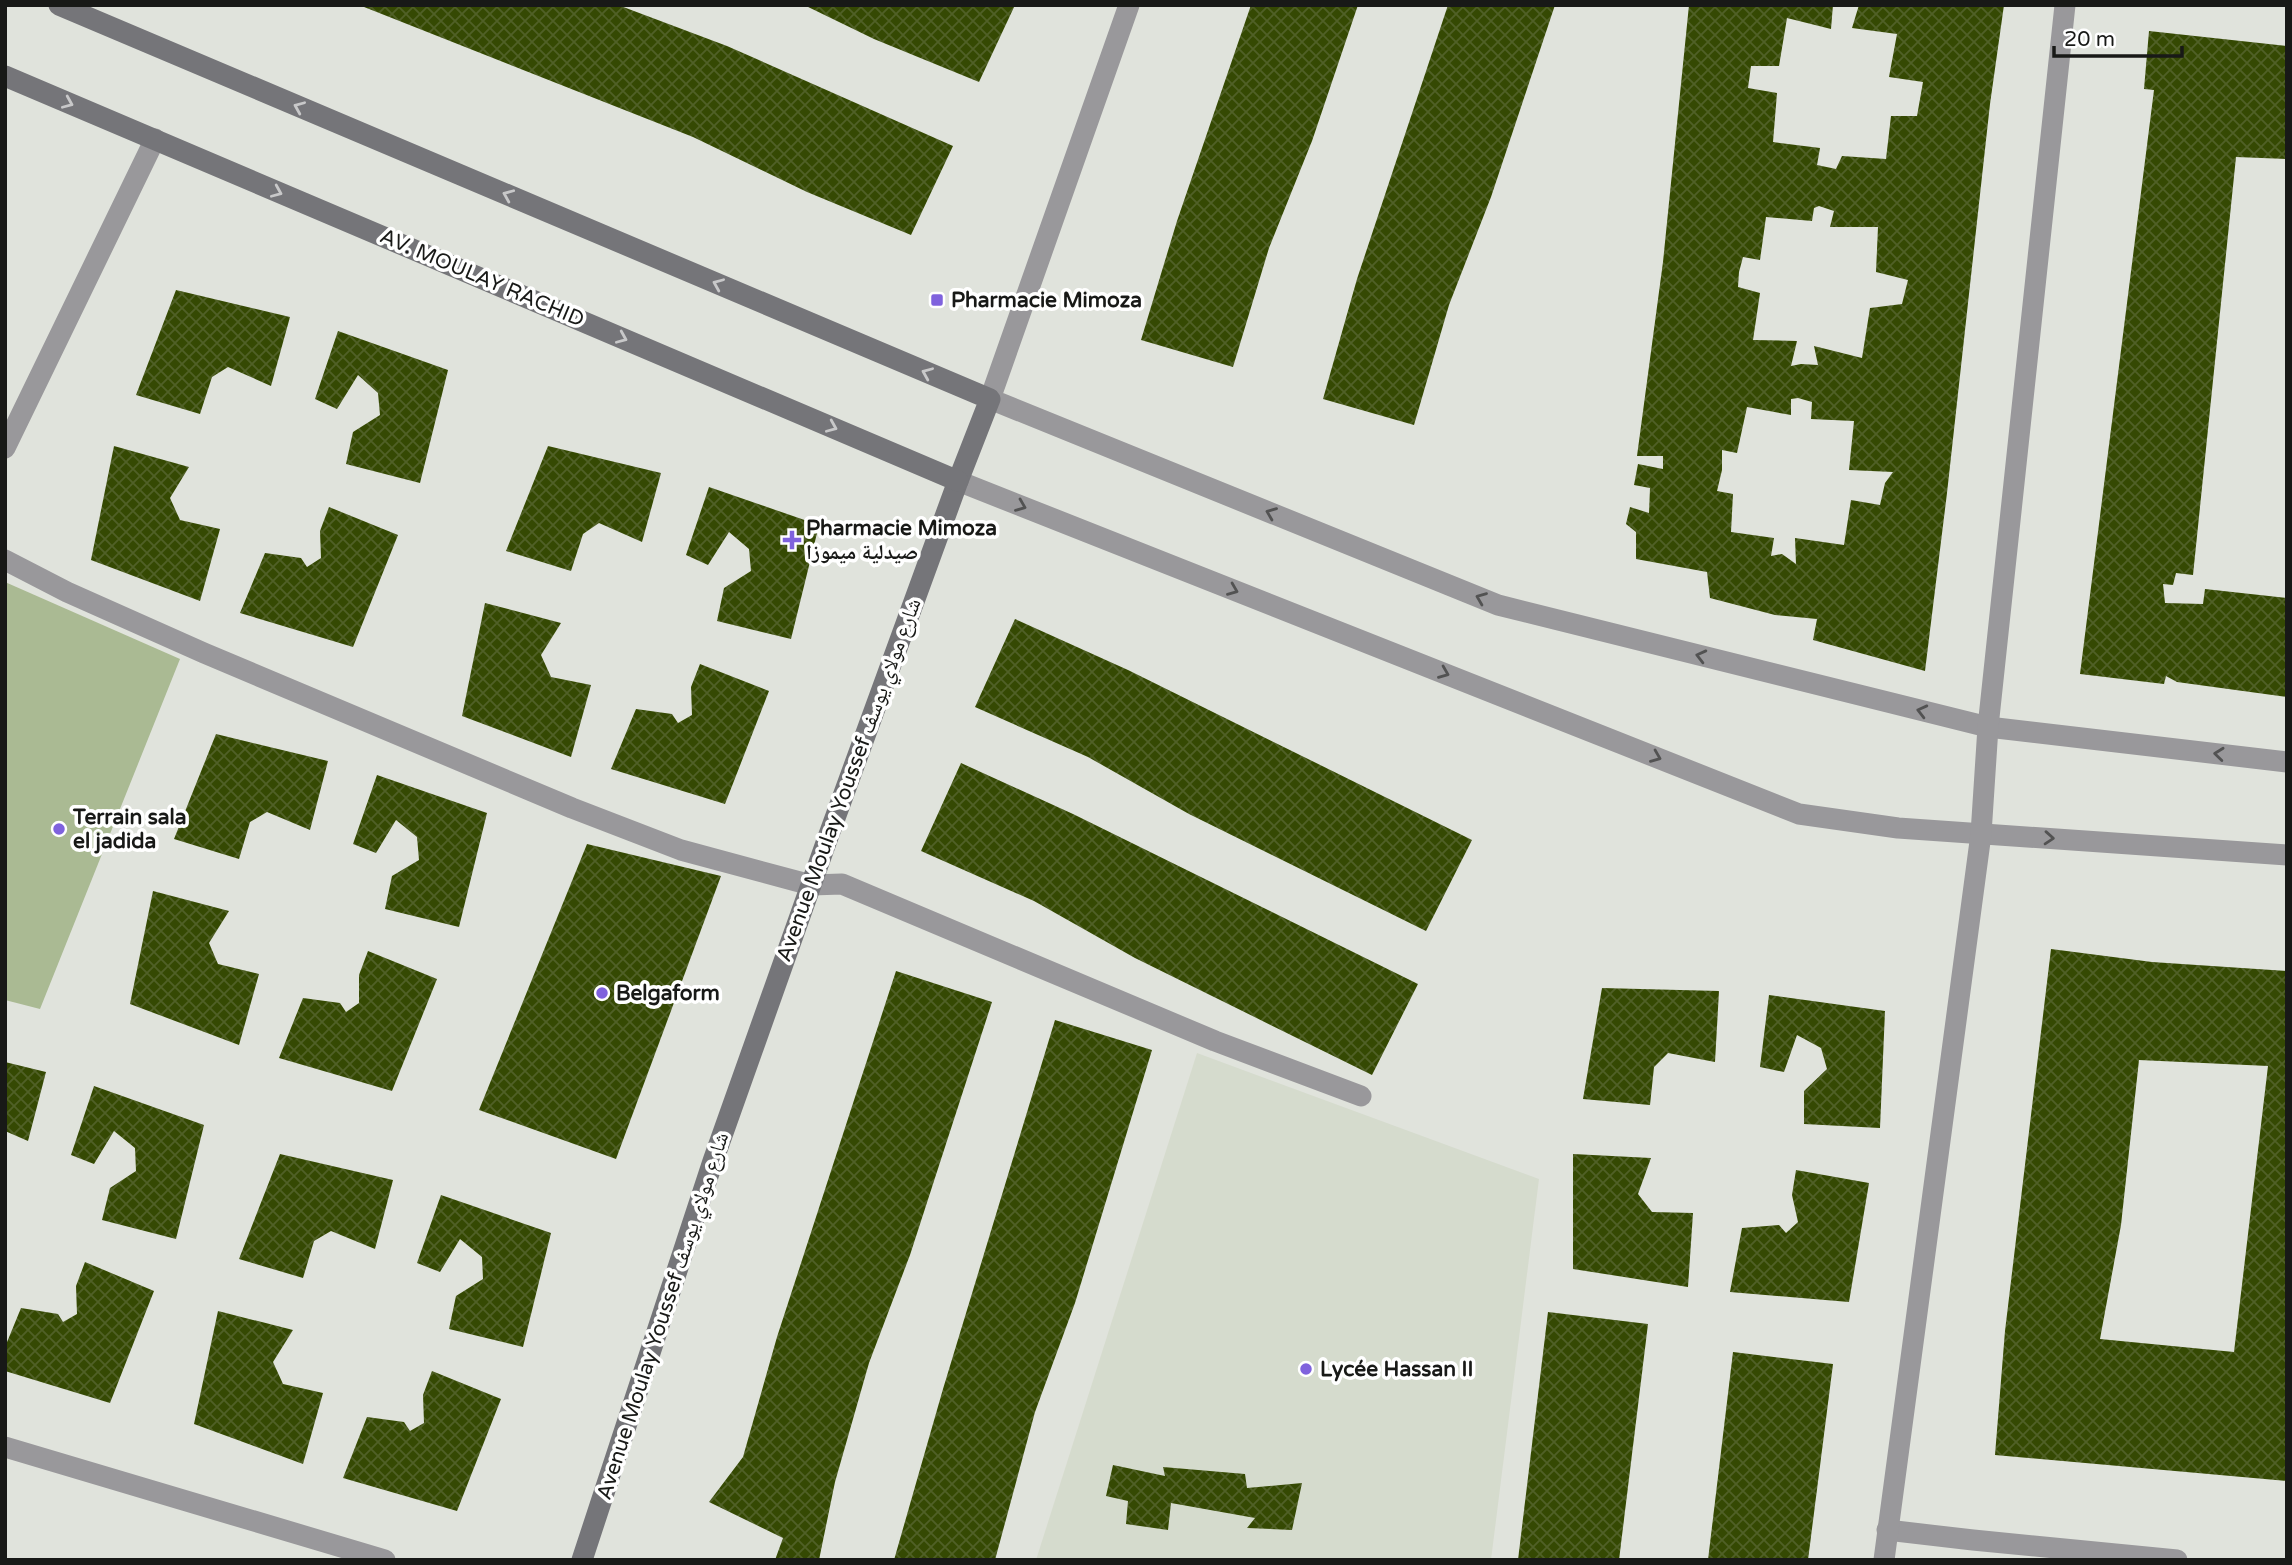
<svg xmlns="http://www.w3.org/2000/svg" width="2292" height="1565" font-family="'Varela Round','Noto Naskh Arabic',sans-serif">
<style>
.built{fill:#d5dbcd}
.park{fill:#aaba93}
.building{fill:url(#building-cross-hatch);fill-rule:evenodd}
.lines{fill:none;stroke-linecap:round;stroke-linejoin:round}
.lane{stroke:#99989b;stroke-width:21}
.street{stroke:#99989b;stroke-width:21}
.secondary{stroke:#757579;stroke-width:21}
.oneway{stroke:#c8c8c9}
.oneway2{stroke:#525252}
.poi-dot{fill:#7f62dd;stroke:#fff;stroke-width:2.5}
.labels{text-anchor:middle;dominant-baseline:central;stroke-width:7;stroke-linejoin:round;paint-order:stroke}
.street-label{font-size:21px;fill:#181917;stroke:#fff}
.poi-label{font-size:21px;font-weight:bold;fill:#181917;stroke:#fff;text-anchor:start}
</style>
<defs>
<pattern id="building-cross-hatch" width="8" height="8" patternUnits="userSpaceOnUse" patternTransform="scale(1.75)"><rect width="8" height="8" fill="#354903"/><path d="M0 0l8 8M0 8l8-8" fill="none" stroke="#506027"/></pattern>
</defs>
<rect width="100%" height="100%" fill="#e0e3dc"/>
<path class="built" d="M1197,1053L1539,1179L1491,1560H1036Z"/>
<path class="park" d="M5,582L180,659L40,1009L5,1000Z"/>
<g class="building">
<path d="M359,5H618L727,46L953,146L911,235L807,192L693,137Z"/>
<path d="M804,5H1015L979,82L874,39Z"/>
<path d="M1251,5H1358L1312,141L1269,248L1233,367L1141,340L1177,221Z"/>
<path d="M1448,5H1555L1491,197L1449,305L1414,425L1323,399L1357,279Z"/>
<path d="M1689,5H1833L1831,29L1787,18L1779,66H1751L1748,88L1777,93L1773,142L1820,148L1817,165L1836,169L1842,156L1886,159L1891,116H1917L1923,82L1889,77L1897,34L1852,28L1859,5H2004L1990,104L1947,493L1925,671L1813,640L1817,619L1775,615L1710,598L1707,572L1636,559V532L1626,524L1630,507L1649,513L1650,488L1634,485L1638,464L1663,469V456H1637L1663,262ZM1819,206L1834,211L1830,227H1878L1876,272L1908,280L1902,304L1870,308L1862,358L1814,346L1818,365L1801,364L1791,366L1797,341L1753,340L1760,293L1738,287L1739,272L1743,257L1760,260L1766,217L1812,221L1814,208ZM1798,398L1812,402L1811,419L1854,421L1849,470L1893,472L1885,483L1880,505L1851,500L1844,545L1795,538L1796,564L1782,554L1771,556L1774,538L1731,532L1733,494L1717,491L1722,470V450L1737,453L1747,407L1791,415V399Z"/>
<path d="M2149,31L2287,46V159L2236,157L2193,575L2176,573L2173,585L2163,584L2165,603L2203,604L2205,589L2287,598V697L2177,682L2166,676L2164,684L2080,674L2154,90L2144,89Z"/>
<path d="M176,290L290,317L271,386L228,367L212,377L200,414L136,395Z"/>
<path d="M338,331L448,370L420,483L346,464L353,432L380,415L378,393L358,375L337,409L315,399Z"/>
<path d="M114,446L189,467L170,498L180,520L220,529L200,601L91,560Z"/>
<path d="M548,446L661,473L642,542L599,523L583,534L571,571L506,551Z"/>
<path d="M709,487L819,525L791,639L717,621L724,588L751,571L749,549L729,532L708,565L686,555Z"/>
<path d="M329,507L398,535L353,647L240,613L265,553L301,558L307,567L321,558L320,531Z"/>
<path d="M485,603L561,623L541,655L551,677L591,685L571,757L462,716Z"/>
<path d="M1015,619L1128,670L1472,840L1426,931L1189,814L1088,757L975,707Z"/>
<path d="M700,664L769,691L725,804L611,769L636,709L672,714L678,723L692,715L691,687Z"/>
<path d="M216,734L328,761L310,830L267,812L250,822L239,859L174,839Z"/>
<path d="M961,763L1073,814L1418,984L1372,1075L1135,958L1034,901L921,851Z"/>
<path d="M377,775L487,813L459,927L385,909L392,876L419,860L417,837L396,820L376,853L353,844Z"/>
<path d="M587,844L721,876L616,1159L479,1110Z"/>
<path d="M153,891L229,911L209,943L218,964L259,974L239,1045L130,1004Z"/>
<path d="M2051,949L2152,962L2287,971V1481L1995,1455L2005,1331ZM2139,1060L2268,1066L2234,1352L2100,1339L2121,1225Z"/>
<path d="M368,951L437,979L392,1091L279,1058L303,998L340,1003L346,1012L359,1003V975Z"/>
<path d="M896,971L992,1002L910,1255L869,1363L835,1482L819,1560H775L783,1538L709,1502L743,1457L777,1337Z"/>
<path d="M1602,988L1719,991L1715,1062L1668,1053L1654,1067L1650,1105L1583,1099Z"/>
<path d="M1769,995L1885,1011L1880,1128L1804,1124V1091L1827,1069L1821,1048L1797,1035L1784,1072L1760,1067Z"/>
<path d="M1055,1020L1152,1050L1075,1303L1035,1412L995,1560H894L943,1389Z"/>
<path d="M5,1062L46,1072L28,1141L5,1131Z"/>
<path d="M94,1086L204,1125L176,1239L102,1220L110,1188L136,1171L135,1148L114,1131L94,1164L71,1155Z"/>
<path d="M280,1154L393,1180L375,1249L331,1231L314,1241L303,1278L239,1259Z"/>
<path d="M1573,1154L1651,1158L1638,1194L1652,1212L1693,1213L1688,1287L1573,1269Z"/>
<path d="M1796,1170L1869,1183L1849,1302L1730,1292L1742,1228L1779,1225L1786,1233L1798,1222L1792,1195Z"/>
<path d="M441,1195L551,1233L523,1347L449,1329L456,1296L483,1279L482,1257L460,1239L440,1272L417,1263Z"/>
<path d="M85,1262L154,1291L110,1403L5,1371V1347L21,1308L58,1314L63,1322L77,1314L76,1286Z"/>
<path d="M218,1311L293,1330L273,1362L283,1384L323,1393L303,1464L194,1424Z"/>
<path d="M1548,1312L1648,1324L1619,1560H1518Z"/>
<path d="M1733,1352L1833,1364L1808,1560H1708Z"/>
<path d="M432,1371L501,1399L457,1511L343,1478L367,1417L404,1422L410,1431L424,1423L423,1395Z"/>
<path d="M1113,1465L1165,1476L1163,1467L1245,1474L1247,1488L1302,1483L1292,1530L1247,1528L1255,1518L1171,1503L1168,1530L1126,1524L1128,1501L1106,1496Z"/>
</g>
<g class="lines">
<path class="lane" d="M811,885L842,884L1215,1041L1361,1096"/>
<g class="street">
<path d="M1129,5L990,399L1498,605L1988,727L2287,762"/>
<path d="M5,448L155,139"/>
<path d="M958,481L1799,814L1898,828L2287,855"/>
<path d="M5,560L67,592L204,653L572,808L681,850L811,885"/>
<path d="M5,1447L385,1560"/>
<path d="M1887,1530L1973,1540L2177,1560"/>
<path d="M1884,1560L1981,834L1988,727L2065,5"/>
</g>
<g class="secondary">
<path d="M59,5L990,399L958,481L827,840L713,1161L582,1560"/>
<path d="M5,76L958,481"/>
</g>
</g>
<defs><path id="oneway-chevron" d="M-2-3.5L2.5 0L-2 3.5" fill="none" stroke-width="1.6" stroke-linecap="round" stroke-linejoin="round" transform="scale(1.75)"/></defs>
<g class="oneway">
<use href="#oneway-chevron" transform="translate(68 103) rotate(23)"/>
<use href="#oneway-chevron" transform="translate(299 107) rotate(-157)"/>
<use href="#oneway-chevron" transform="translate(277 192) rotate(23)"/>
<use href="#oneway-chevron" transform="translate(508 195) rotate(-157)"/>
<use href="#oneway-chevron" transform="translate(718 284) rotate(-157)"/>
<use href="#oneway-chevron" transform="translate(622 338) rotate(23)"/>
<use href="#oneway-chevron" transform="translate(927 373) rotate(-157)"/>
<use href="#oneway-chevron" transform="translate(832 427) rotate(23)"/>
</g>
<g class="oneway2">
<use href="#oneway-chevron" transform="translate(1021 506) rotate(22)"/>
<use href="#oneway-chevron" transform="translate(1271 513) rotate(-158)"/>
<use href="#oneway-chevron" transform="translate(1233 590) rotate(22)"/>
<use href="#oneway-chevron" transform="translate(1481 598) rotate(-158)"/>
<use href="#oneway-chevron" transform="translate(1701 656) rotate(-166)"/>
<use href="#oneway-chevron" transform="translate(1444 673) rotate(22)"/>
<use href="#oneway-chevron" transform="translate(1922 711) rotate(-166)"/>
<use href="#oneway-chevron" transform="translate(2219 754) rotate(-174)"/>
<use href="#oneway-chevron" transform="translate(1656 757) rotate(22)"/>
<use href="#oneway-chevron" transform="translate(2049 838) rotate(4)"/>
</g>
<g class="poi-dot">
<rect x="930" y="293" width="14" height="14" rx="3.5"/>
<path d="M788.5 529.5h7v7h7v7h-7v7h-7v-7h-7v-7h7z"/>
<circle cx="59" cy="829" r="7"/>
<circle cx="602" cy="993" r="7"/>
<circle cx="1306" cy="1369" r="7"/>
</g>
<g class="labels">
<g class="street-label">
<text transform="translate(482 278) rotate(23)">AV. MOULAY RACHID</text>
<text transform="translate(849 780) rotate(-70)">Avenue Moulay Youssef شارع مولاي يوسف</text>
<text transform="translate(663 1316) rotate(-72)">Avenue Moulay Youssef شارع مولاي يوسف</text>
</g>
<g class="poi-label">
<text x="951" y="300">Pharmacie Mimoza</text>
<text x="806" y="528">Pharmacie Mimoza<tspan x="806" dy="24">صيدلية ميموزا</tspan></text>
<text x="73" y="817">Terrain sala<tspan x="73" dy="24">el jadida</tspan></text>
<text x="616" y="993">Belgaform</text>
<text x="1320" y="1369">Lycée Hassan II</text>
</g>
</g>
<rect width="2292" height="1565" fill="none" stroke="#181917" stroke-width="14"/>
<path d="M2054 46v10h128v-10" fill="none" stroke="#181917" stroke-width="3.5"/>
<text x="2064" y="46" font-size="21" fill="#181917" stroke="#ffffff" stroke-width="5" paint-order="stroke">20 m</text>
</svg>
